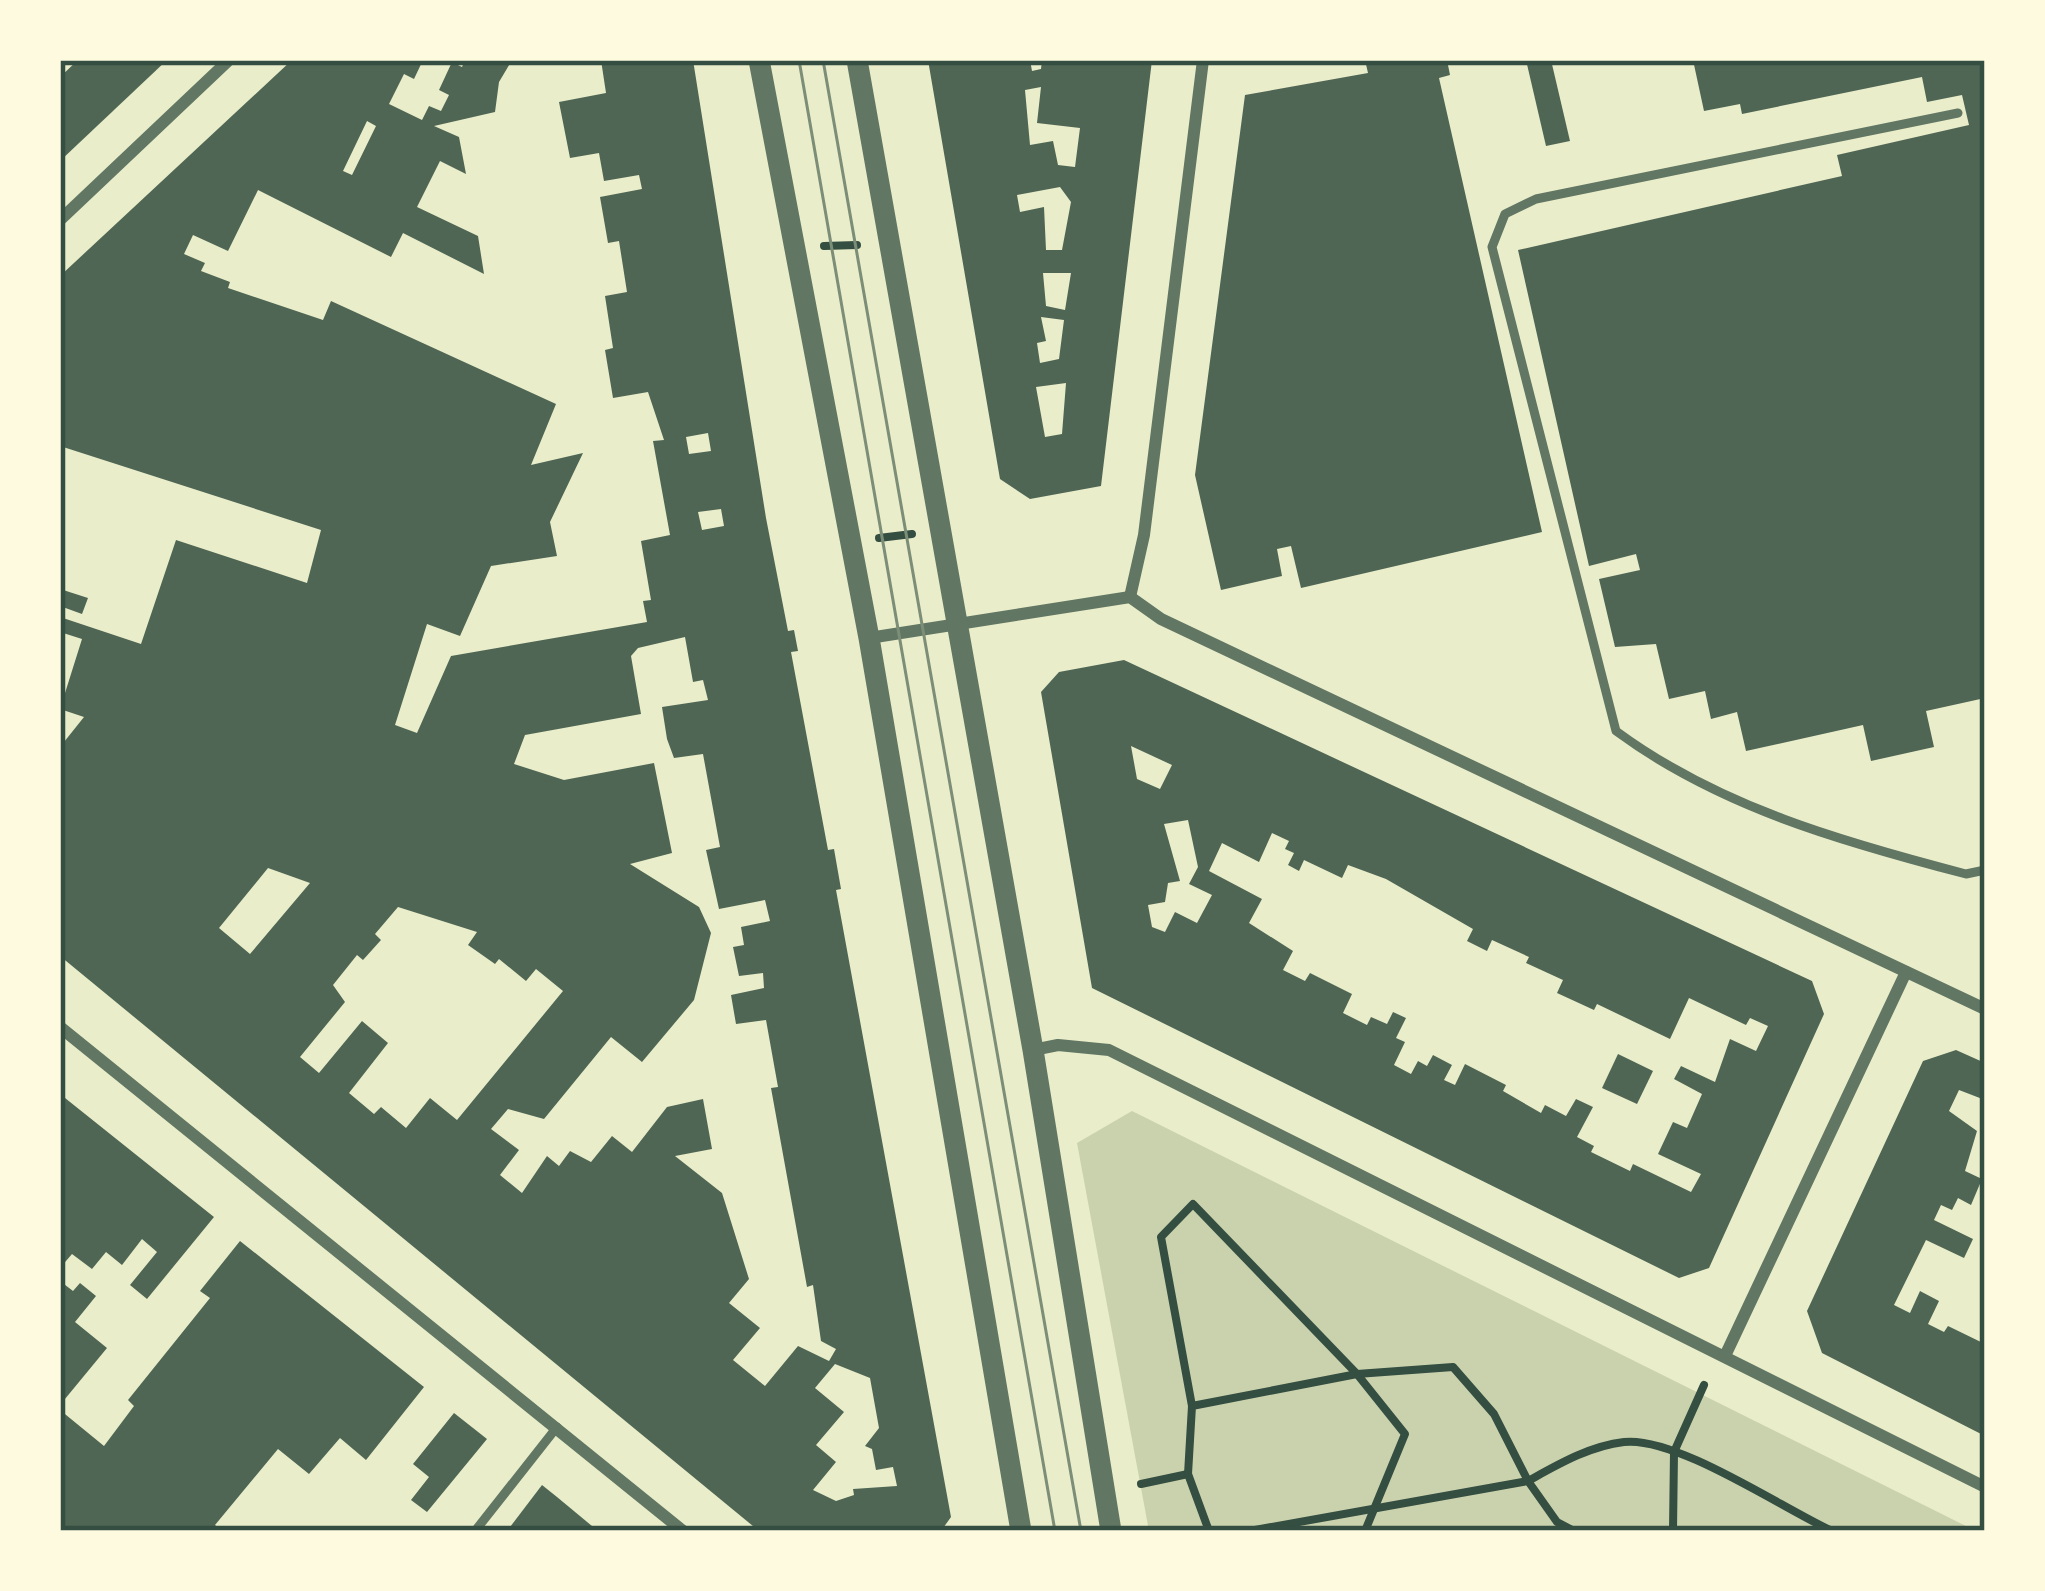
<svg xmlns="http://www.w3.org/2000/svg" width="2045" height="1591" font-family="'IBM Plex Serif',serif">
<style>
.green{fill:#cad2ad}
.building{fill:#4f6655;fill-rule:evenodd}
.lines{fill:none;stroke-linecap:round;stroke-linejoin:round}
.path{stroke:#344e41;stroke-width:8}
.service{stroke:#617663;stroke-width:9}
.minor{stroke:#617663;stroke-width:12}
.tertiary{stroke:#617663;stroke-width:21}
.tram{stroke:#7c8e77;stroke-width:3}
.neatline{fill:none;stroke:#344e41;stroke-width:4.5}
</style>
<rect width="100%" height="100%" fill="#e9edc9"/>
<path class="green" d="M1132,1111L1976,1531H1149L1077,1143Z"/>
<g class="building">
<path d="M78,60H167L60,161V77Z"/>
<path d="M292,60H423L414,79L404,74L389,104L422,120L429,106L441,111L449,95L439,90L452,62L462,67L465,60H512L499,82L495,112L434,126L459,137L466,174L440,161L417,207L478,236L484,274L403,233L391,257L258,190L228,251L193,235L184,254L205,263L201,271L230,282L228,288L323,320L331,301L556,404L531,465L583,453L550,522L557,556L491,566L460,636L427,624L395,725L417,733L451,656L647,622L643,601L651,600L641,541L670,535L653,441L664,440L648,392L613,398L605,350L613,348L605,296L627,292L619,241L608,243L600,197L642,189L639,175L604,181L599,153L570,158L559,102L606,93L601,60H693L766,518L788,631L794,630L798,651L791,652L828,850L834,849L841,889L836,890L951,1517L941,1531H759L60,956V747L84,717L60,709L82,639L60,632V617L141,644L176,540L307,583L321,530L60,446V276ZM367,121L376,126L352,175L343,171ZM708,433L711,451L689,454L686,437ZM721,509L724,526L702,530L698,512ZM685,637L693,682L703,680L708,700L662,707L667,739L674,758L703,754L720,847L706,850L719,909L765,900L770,921L741,927L744,945L733,947L739,976L763,973L764,988L731,995L736,1024L766,1020L778,1087L771,1088L807,1287L813,1285L821,1341L836,1349L829,1361L798,1346L765,1386L733,1360L760,1328L729,1303L749,1279L722,1193L675,1156L712,1149L703,1099L667,1107L632,1152L612,1136L591,1162L570,1151L559,1166L547,1156L522,1193L500,1175L519,1150L491,1129L508,1109L544,1119L611,1037L642,1062L694,1000L711,933L699,907L630,864L672,853L654,763L564,780L514,764L525,735L641,714L631,656L638,648ZM268,868L310,883L250,954L219,928ZM398,907L477,932L468,945L495,964L499,959L526,981L536,969L563,991L457,1120L430,1098L406,1128L381,1107L374,1114L349,1093L388,1043L362,1021L319,1073L300,1057L345,1002L333,985L357,955L363,960L381,940L375,934ZM835,1364L870,1378L879,1428L865,1446L872,1449L876,1470L893,1467L897,1486L853,1489L854,1495L836,1501L813,1490L836,1462L816,1445L844,1412L815,1388Z"/>
<path d="M928,60H1030L1032,71L1041,69L1042,60H1152L1101,486L1030,499L1000,479ZM1041,87L1037,123L1080,128L1075,167L1058,165L1053,141L1030,145L1025,90ZM1060,187L1071,202L1062,250H1046L1044,207L1020,212L1017,195ZM1043,273H1071L1065,310L1046,306ZM1041,317L1064,320L1059,359L1040,363L1037,343L1046,341ZM1066,383L1062,434L1045,437L1036,387Z"/>
<path d="M1365,60H1447L1450,75L1439,78L1542,532L1301,588L1291,546L1277,549L1282,576L1221,590L1195,475L1245,95L1368,73Z"/>
<path d="M1526,60H1551L1570,141L1546,146Z"/>
<path d="M1693,60H1985V698L1926,711L1934,747L1871,761L1863,725L1746,751L1737,712L1711,719L1705,691L1669,699L1656,644L1615,647L1599,579L1640,570L1636,554L1589,566L1518,250L1842,176L1837,155L1969,125L1962,95L1927,102L1922,77L1742,114L1740,104L1704,111Z"/>
<path d="M60,589L88,598L82,614L60,606Z"/>
<path d="M1124,660L1812,981L1824,1014L1709,1268L1679,1278L1092,988L1041,692L1059,672ZM1131,746L1172,765L1160,789L1137,779ZM1188,820L1198,867L1189,884L1212,895L1197,923L1175,912L1165,932L1152,927L1148,905L1165,902L1168,883L1180,881L1164,824ZM1272,833L1289,841L1285,849L1294,853L1288,865L1299,871L1304,860L1342,878L1348,865L1386,879L1473,929L1467,941L1487,951L1492,940L1529,957L1526,963L1563,980L1557,993L1594,1010L1597,1004L1670,1039L1689,998L1746,1025L1750,1018L1768,1026L1756,1051L1730,1039L1715,1082L1681,1066L1674,1079L1702,1094L1687,1128L1673,1122L1658,1154L1701,1174L1691,1192L1633,1164L1630,1171L1591,1152L1594,1146L1577,1137L1593,1107L1576,1099L1566,1116L1545,1105L1541,1113L1503,1091L1506,1085L1465,1064L1455,1085L1444,1080L1452,1065L1433,1055L1427,1066L1418,1061L1411,1074L1394,1065L1405,1042L1396,1038L1406,1018L1393,1012L1387,1024L1371,1017L1367,1025L1343,1013L1352,994L1310,973L1305,981L1283,970L1293,951L1249,923L1262,899L1209,871L1222,843L1259,862Z"/>
<path d="M1956,1050L1985,1063V1100L1959,1090L1949,1111L1977,1131L1965,1171L1982,1179L1971,1205L1958,1198L1952,1210L1941,1205L1934,1220L1973,1239L1964,1258L1926,1240L1894,1305L1910,1313L1920,1291L1939,1301L1928,1324L1944,1332L1948,1326L1985,1344V1436L1822,1353L1807,1311L1923,1061Z"/>
<path d="M1618,1054L1653,1071L1637,1104L1602,1088Z"/>
<path d="M60,1094L214,1217L147,1299L130,1285L157,1252L142,1239L122,1265L106,1252L92,1269L72,1254L60,1268Z"/>
<path d="M240,1241L424,1387L366,1460L340,1438L309,1474L278,1449L215,1525L222,1531H60V1410L104,1446L134,1406L128,1400L210,1298L200,1291Z"/>
<path d="M60,1281L73,1291L80,1283L96,1296L75,1322L107,1348L60,1405Z"/>
<path d="M454,1413L487,1439L427,1512L411,1500L429,1477L413,1464Z"/>
<path d="M542,1485L557,1497L598,1531H507Z"/>
</g>
<g class="lines">
<g class="path">
<path d="M824,246L857,245"/>
<path d="M879,538L912,534"/>
<path d="M1192,1406L1161,1237L1193,1204L1357,1374L1405,1434L1365,1531"/>
<path d="M1141,1484L1188,1474"/>
<path d="M1209,1531L1188,1474L1192,1406L1357,1374L1453,1367L1494,1414L1528,1481C1557,1465 1589,1446 1624,1442C1676,1436 1782,1508 1832,1531"/>
<path d="M1249,1531L1528,1481L1557,1522L1574,1531"/>
<path d="M1673,1531L1674,1452L1704,1385"/>
</g>
<g class="service">
<path d="M1958,113L1536,199L1505,214L1492,247L1616,731C1719,807 1843,842 1966,874L1985,870"/>
<path d="M475,1531L557,1427"/>
</g>
<g class="minor">
<path d="M60,220L229,60"/>
<path d="M1130,597L1144,535L1203,60"/>
<path d="M869,638L1130,597L1161,619L1985,1009"/>
<path d="M60,1027L683,1531"/>
<path d="M1033,1050L1058,1045L1109,1050L1985,1487"/>
<path d="M1725,1356L1906,972"/>
</g>
<g class="tertiary">
<path d="M759,60L869,638L1021,1531"/>
<path d="M857,60L1033,1050L1111,1531"/>
</g>
<g class="tram">
<path d="M799,60L1055,1531"/>
<path d="M823,60L1081,1531"/>
</g>
</g>
<rect width="2045" height="1591" fill="none" stroke="#fefae0" stroke-width="126"/>
<rect x="63" y="63" width="1919" height="1465" class="neatline"/>
</svg>
